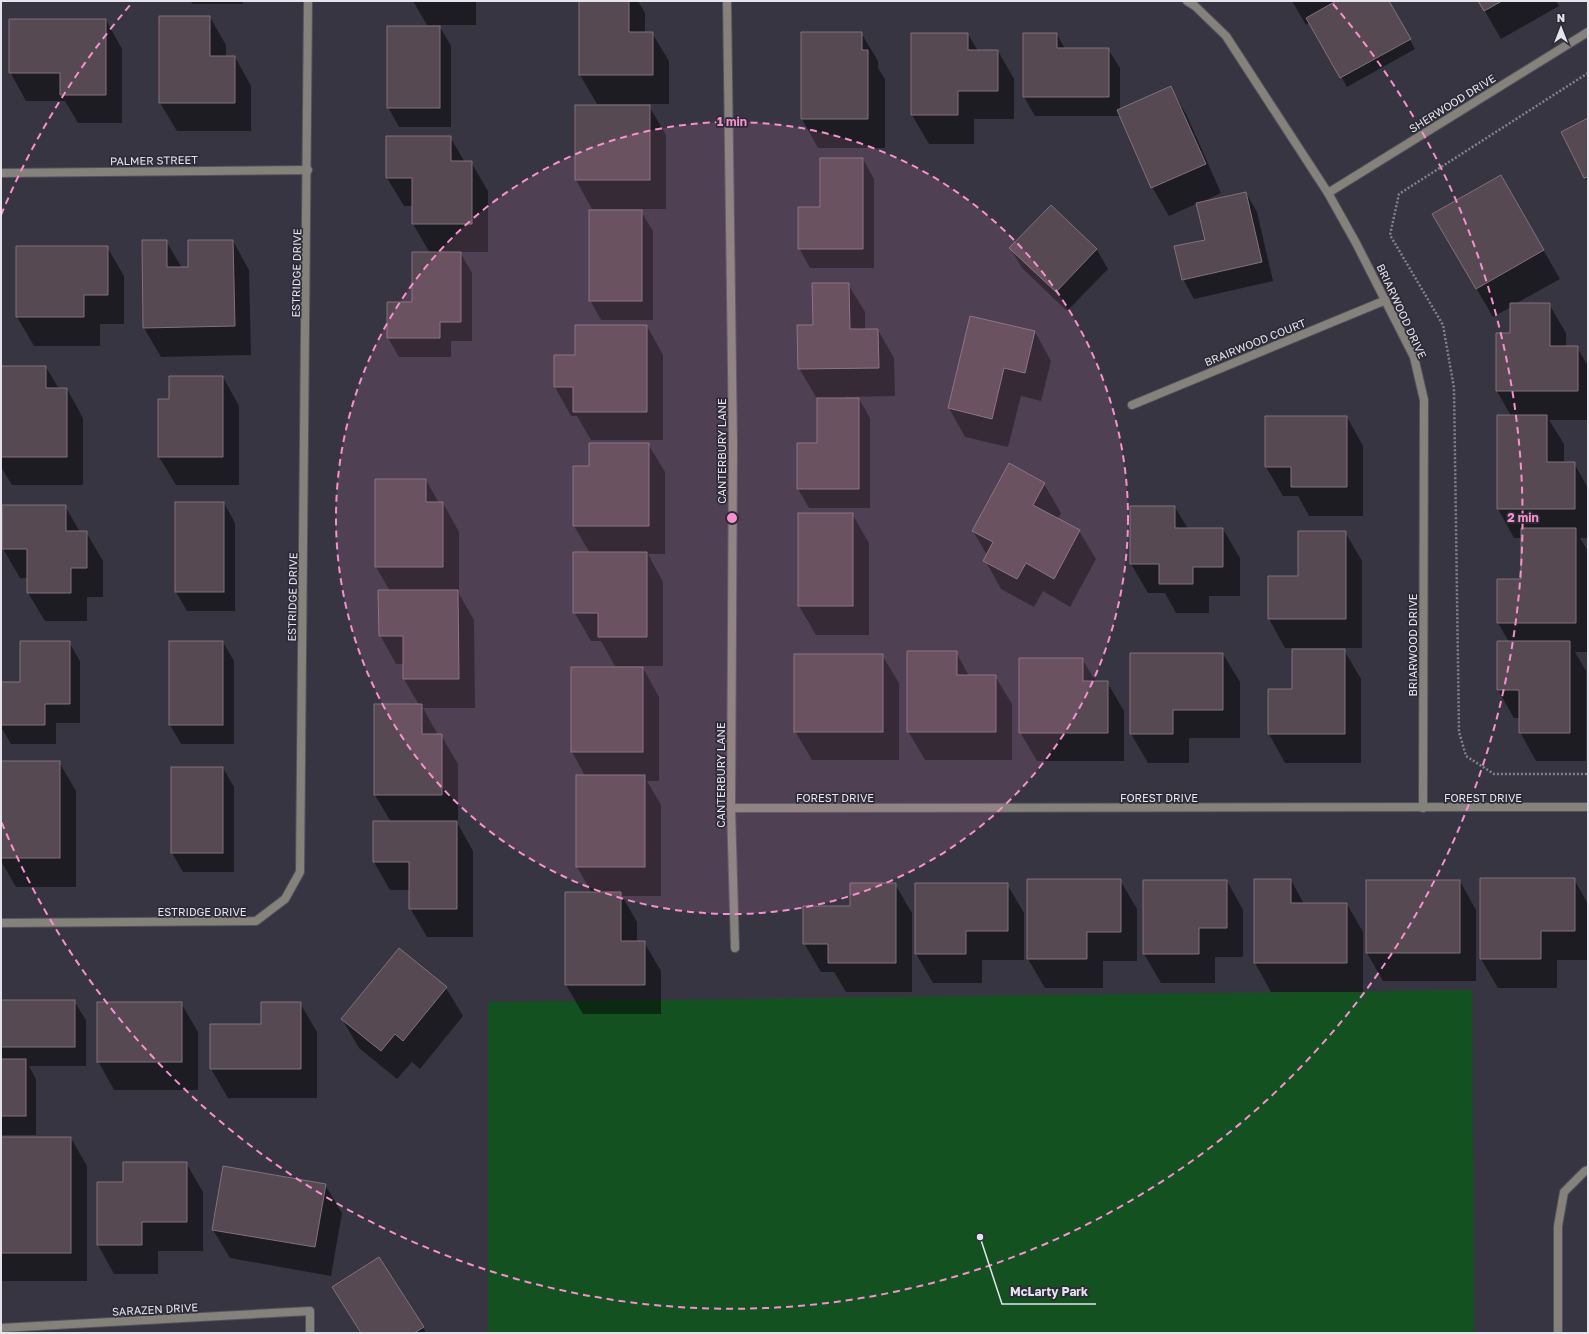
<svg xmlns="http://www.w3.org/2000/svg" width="1589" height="1334" font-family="'Golos Text',sans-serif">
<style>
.green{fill:#135121}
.shadow{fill:#0007}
.building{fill:#574951;stroke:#80717b}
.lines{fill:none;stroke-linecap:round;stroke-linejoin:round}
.lane-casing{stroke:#54515d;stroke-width:10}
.street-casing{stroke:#54515d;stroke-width:10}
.path{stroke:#83818c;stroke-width:2.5;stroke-dasharray:2 2;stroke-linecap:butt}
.lane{stroke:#85817b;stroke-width:8}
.street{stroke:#85817b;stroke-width:8}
.ring{fill:none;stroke:#f790ce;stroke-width:2;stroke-dasharray:7 5}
.labels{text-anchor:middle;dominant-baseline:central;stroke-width:3.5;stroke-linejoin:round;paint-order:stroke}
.street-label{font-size:11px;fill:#e5e3eb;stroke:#2d2b37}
.centre{fill:#f790ce;stroke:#2d2b37;stroke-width:2}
.ring-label{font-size:12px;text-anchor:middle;font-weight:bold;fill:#f790ce;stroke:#2d2b37;stroke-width:3.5;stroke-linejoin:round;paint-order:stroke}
.leader{fill:none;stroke:#e5e3eb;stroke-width:1.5}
.callout-dot{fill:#e5e3eb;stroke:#2d2b37;stroke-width:1.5}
.callout-label{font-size:12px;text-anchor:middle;font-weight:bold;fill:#e5e3eb;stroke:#2d2b37;stroke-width:3.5;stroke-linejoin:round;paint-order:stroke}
</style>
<rect width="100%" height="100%" fill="#383542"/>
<path class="green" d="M1472,990L1474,1333H488V1002Z"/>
<g class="shadow">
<path d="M191,1H243V4H192Z"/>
<path d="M413,1H476V25H427Z"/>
<path d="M580,1H638L645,13V33H652L669,61V104H597L580,75Z"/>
<path d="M1292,1H1388L1415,49L1347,87L1310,22L1306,25Z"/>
<path d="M1479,1H1556L1559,6L1501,39Z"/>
<path d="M210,17L226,45V57H235L251,86V131H177L160,103Z"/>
<path d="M106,20L122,49V123H78L65,101H26L10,72Z"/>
<path d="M440,27L451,46V127H399L388,107Z"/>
<path d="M861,33L878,61V68L885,79V148H818L802,119Z"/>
<path d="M912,34H968L978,51H998L1014,79V119H974V144H929L912,115Z"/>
<path d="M1024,34H1057L1065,49H1108L1120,68V110L1171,88L1187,116L1221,193L1202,202L1246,193L1257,212L1273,281L1194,299L1183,279L1206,241L1198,203L1169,216L1152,187L1121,116H1035L1024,97Z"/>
<path d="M649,106L666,135V209H592L576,180Z"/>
<path d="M1588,119V183L1562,132Z"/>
<path d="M450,137L465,162H471L488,191V252H460L472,273V341H451V357H399L388,338L413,303L430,253L413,224V206H404L387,178Z"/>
<path d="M863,159L874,179V268H810L799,248L821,208Z"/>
<path d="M1501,176L1560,279L1515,304H1549L1566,333V347H1577L1588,366V420H1549L1564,444V463H1574L1588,488V538H1580L1588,551V652H1575L1586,671V761H1536L1520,732V718H1514L1498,690L1509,642L1498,623L1522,580V538H1514L1498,509L1511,416L1497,391L1511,334V307L1493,317L1433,214Z"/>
<path d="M1051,206L1097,250L1108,269L1067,311L1022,268L1010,248Z"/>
<path d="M641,211L653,231V320H601L590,300Z"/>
<path d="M166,241L182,268H189L233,241L249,270L251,355L161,357L144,328Z"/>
<path d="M107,247L124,276V324H100V346H34L17,317Z"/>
<path d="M848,284L865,312V330H878L894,358L895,396L845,397V399H859L870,418V508H809L798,489L818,444V397H816L799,368L814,326Z"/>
<path d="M647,326L663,355V440H591L577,416H571L555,387V356H576Z"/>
<path d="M1035,332L1051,361L1041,401L1021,396L1008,447L965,437L949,408Z"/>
<path d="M1,367H46L59,389H67L83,418V485H12L1,467Z"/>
<path d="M223,377L239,406V485H176L159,457L170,400Z"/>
<path d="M1266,417H1347L1363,446V516H1309L1298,496H1283L1266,467Z"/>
<path d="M648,444L665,472V554H648L663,582V666H615L601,641H591L574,612L590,553L574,526Z"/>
<path d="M426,480L439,503H443L459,532V594L474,620L475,708H423L438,735H441L458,764V824L473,851V937H427L410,908V890H390L374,862L391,822L375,795L419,705L404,679V664H396L380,635L390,591L376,567Z"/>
<path d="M1044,484L1061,513L1058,519L1079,531L1096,559L1070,607L1043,591L1034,607L1001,589L985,560L987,555L973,531Z"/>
<path d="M176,503H224L235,523V611H187L176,592Z"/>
<path d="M65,506L80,532H86L103,561V597H87V621H45L28,593V578H20L3,549Z"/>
<path d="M1131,507H1175L1188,529H1223L1240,558V596H1209V613H1176L1165,593H1148L1131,564Z"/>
<path d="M852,514L869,543V635H816L799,606Z"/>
<path d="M1345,532L1362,561V648H1285L1269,619L1299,577Z"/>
<path d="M69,642L80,661V723H56V744H11L1,727V683H21Z"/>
<path d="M223,642L234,661V744H181L170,725Z"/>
<path d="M1344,650L1361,679V763H1285L1269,734L1293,690Z"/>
<path d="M956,652L969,676H995L1012,704V760H925L908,731Z"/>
<path d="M1223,654L1240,682V738H1189V763H1148L1131,734Z"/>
<path d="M882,655L899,683V760H812L795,731Z"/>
<path d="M1082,659L1096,682H1107L1124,711V761H1037L1020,732Z"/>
<path d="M572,668H643L659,697V781H647L661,805V896H622L637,922V942H644L661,971V1014H583L566,985V893H592L577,867V776H585L572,752Z"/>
<path d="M1,762H59L76,791V887H16L1,861Z"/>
<path d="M223,768L234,787V872H183L172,853Z"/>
<path d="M1574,879L1588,904V960H1557V988H1498L1481,959Z"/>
<path d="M1120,880L1137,909V961H1103V988H1045L1028,959Z"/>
<path d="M1255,880H1291L1304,904H1347L1363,932V992H1271L1255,963Z"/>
<path d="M1227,881L1243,910V957H1215V983H1161L1144,954Z"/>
<path d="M1460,881L1476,910V981H1383L1367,953Z"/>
<path d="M895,884L912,913V992H846L834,972H821L804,943L851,907Z"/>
<path d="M1007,884L1024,913V960H982V983H933L916,954Z"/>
<path d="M446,988L463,1016L420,1069L412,1062L397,1079L359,1048L342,1019Z"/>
<path d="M1,1001H74L86,1020V1066H29L36,1079V1135H1Z"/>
<path d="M181,1003L198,1032V1090H114L98,1061Z"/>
<path d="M300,1003L317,1032V1098H228L211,1069L262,1025Z"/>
<path d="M1,1138H71L87,1166V1281H1Z"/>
<path d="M186,1163L203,1192V1251H158V1274H114L98,1245L124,1183Z"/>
<path d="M325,1185L342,1213L331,1276L230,1258L213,1230Z"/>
<path d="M333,1288L423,1327L426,1333H361Z"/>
</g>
<g class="building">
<path d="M579,1H629V32H653V75H579Z"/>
<path d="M1336,1H1389L1411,39L1340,78L1306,18Z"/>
<path d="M1478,1H1502L1484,11Z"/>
<path d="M159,16H210V56H235V103H159Z"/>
<path d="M9,19H106V95H60V73H9Z"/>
<rect x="387" y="26" width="53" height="82"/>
<path d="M801,32H862V50H868V119H801Z"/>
<path d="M911,33H968V50H998V91H958V115H911Z"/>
<path d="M1023,33H1057V48H1109V97H1023Z"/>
<path d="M1171,86L1206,164L1151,188L1117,110Z"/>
<rect x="575" y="105" width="75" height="75"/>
<path d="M1588,118V177L1584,178L1561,132Z"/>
<path d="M386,136H451V161H472V224H412V178H386Z"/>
<path d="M820,158H863V249H798V207H820Z"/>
<path d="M1501,175L1544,250L1476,289L1432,214Z"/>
<path d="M1246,192L1262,262L1182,280L1174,246L1205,240L1196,203Z"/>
<path d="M1051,205L1097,249L1056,292L1009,248Z"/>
<rect x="589" y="210" width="53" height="91"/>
<path d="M142,240H167V267H188V240H233L235,326L143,328Z"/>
<path d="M16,246H108V295H84V317H16Z"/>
<path d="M412,252H461V322H440V338H387V302H412Z"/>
<path d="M812,283H849L850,329H878L879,368L798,369L797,325H813Z"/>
<path d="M1510,303H1550V346H1578V391H1496V333H1510Z"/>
<path d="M970,316L1035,331L1025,373L1004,368L992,419L948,408Z"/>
<path d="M575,325H647V412H573V387H554V355H575Z"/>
<path d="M1,366H46V388H67V457H1Z"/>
<path d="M169,376H223V457H158V399H169Z"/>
<path d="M817,398H859V489H797V443H817Z"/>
<path d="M1497,415H1547V462H1575V509H1497Z"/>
<path d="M1265,416H1347V487H1291V467H1265Z"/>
<path d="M589,443H649V526H573V466H589Z"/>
<path d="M1009,463L1045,483L1033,505L1080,530L1054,579L1026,563L1017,579L983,561L993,542L972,531Z"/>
<path d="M375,479H426V502H443V567H375Z"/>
<rect x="175" y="502" width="49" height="90"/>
<path d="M2,505H66V531H87V568H71V593H27V549H2Z"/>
<path d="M1130,506H1175V528H1223V567H1193V584H1159V564H1130Z"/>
<rect x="798" y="513" width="55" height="93"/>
<path d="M1521,528H1576V623H1497V579H1521Z"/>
<path d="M1298,531H1346V619H1268V576H1298Z"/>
<path d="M573,552H647V637H598V613H573Z"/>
<path d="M378,590H458L459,679H403V636H379Z"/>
<path d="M20,641H70V704H45V725H1V682H20Z"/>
<rect x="169" y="641" width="54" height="84"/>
<path d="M1497,641H1570V733H1519V690H1497Z"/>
<path d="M1292,649H1345V734H1268V689H1292Z"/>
<path d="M907,651H957V675H996V732H907Z"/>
<path d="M1130,653H1223V710H1173V734H1130Z"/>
<rect x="794" y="654" width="89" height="78"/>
<path d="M1019,658H1083V681H1108V733H1019Z"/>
<rect x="571" y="667" width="72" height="85"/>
<path d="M374,704H422V734H442V795H374Z"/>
<rect x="1" y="761" width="59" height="97"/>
<rect x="171" y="767" width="52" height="86"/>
<rect x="576" y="775" width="69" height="92"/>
<path d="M373,821H457V909H409V862H373Z"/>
<path d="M1480,878H1575V931H1541V959H1480Z"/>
<path d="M1027,879H1121V932H1087V959H1027Z"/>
<path d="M1254,879H1291V903H1347V963H1254Z"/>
<path d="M1143,880H1227V928H1199V954H1143Z"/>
<rect x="1366" y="880" width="94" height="73"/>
<path d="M850,883H896V963H828V944H803V906H850Z"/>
<path d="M915,883H1008V931H966V954H915Z"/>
<path d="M565,892H621V941H645V985H565Z"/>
<path d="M399,948L447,987L403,1041L395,1034L381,1051L341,1019Z"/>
<rect x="1" y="1000" width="74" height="47"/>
<rect x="97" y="1002" width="85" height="60"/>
<path d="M261,1002H301V1069H210V1024H261Z"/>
<rect x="1" y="1059" width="25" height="57"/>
<rect x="1" y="1137" width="70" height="116"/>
<path d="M123,1162H187V1222H142V1245H97V1182H123Z"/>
<path d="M223,1166L326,1184L315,1247L212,1230Z"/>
<path d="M379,1257L424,1327L414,1333H361L332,1287Z"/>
</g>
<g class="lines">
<defs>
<path id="lane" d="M1558,1333V1226L1564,1192L1585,1171L1588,1170"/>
<g id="street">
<path d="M727,1L733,444L731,808L735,948"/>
<path d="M1187,1L1195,6L1226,36L1328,193L1356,243L1414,357L1424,400L1423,808"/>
<path d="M1,173L308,170"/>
<path d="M1328,193L1588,32"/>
<path d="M1132,405L1386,300"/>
<path d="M731,808L1588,807"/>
<path d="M1,923L256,921L285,899L300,872L308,1"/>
<path d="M1,1328L310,1311V1333"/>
</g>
</defs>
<use href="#lane" class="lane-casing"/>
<use href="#street" class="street-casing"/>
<path class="path" d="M1588,73L1399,194L1390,235L1443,325L1454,388L1459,732L1466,756L1494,774H1588"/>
<use href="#lane" class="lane"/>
<use href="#street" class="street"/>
</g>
<circle cx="732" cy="518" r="396" fill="#f790ce" fill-opacity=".12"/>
<g class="ring">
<circle cx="732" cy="518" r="396"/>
<path d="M1 215A791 791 0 0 1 131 4M1333 4A791 791 0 1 1 1 821"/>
</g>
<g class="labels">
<g class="street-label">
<text transform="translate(1452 103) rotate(-32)">SHERWOOD DRIVE</text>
<text transform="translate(154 160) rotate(-1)">PALMER STREET</text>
<text transform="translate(296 273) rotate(-89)">ESTRIDGE DRIVE</text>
<text transform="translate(1402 311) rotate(65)">BRIARWOOD DRIVE</text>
<text transform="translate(1255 342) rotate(-22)">BRAIRWOOD COURT</text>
<text transform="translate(721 451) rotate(-90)">CANTERBURY LANE</text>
<text transform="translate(292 597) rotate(-89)">ESTRIDGE DRIVE</text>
<text transform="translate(1412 645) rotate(-90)">BRIARWOOD DRIVE</text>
<text transform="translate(720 775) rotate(-90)">CANTERBURY LANE</text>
<text x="835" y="797">FOREST DRIVE</text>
<text x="1159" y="797">FOREST DRIVE</text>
<text x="1483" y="797">FOREST DRIVE</text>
<text x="202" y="911">ESTRIDGE DRIVE</text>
<text transform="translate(155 1309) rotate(-3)">SARAZEN DRIVE</text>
</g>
</g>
<circle cx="732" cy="518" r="6" class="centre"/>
<g class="ring-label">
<text x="732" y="126">1 min</text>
<text x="1523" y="522">2 min</text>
</g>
<path class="leader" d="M980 1237L1002 1304H1096"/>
<circle class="callout-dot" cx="980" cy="1237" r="4"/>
<g class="callout-label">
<text x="1049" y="1296">McLarty Park</text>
</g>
<rect width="1589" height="1334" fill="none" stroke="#e5e3eb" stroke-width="4"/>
<g transform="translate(1561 28)" stroke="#2d2b37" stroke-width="3" paint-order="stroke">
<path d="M0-3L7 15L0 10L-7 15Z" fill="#e5e3eb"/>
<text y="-6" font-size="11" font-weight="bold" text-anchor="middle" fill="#e5e3eb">N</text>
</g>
</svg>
